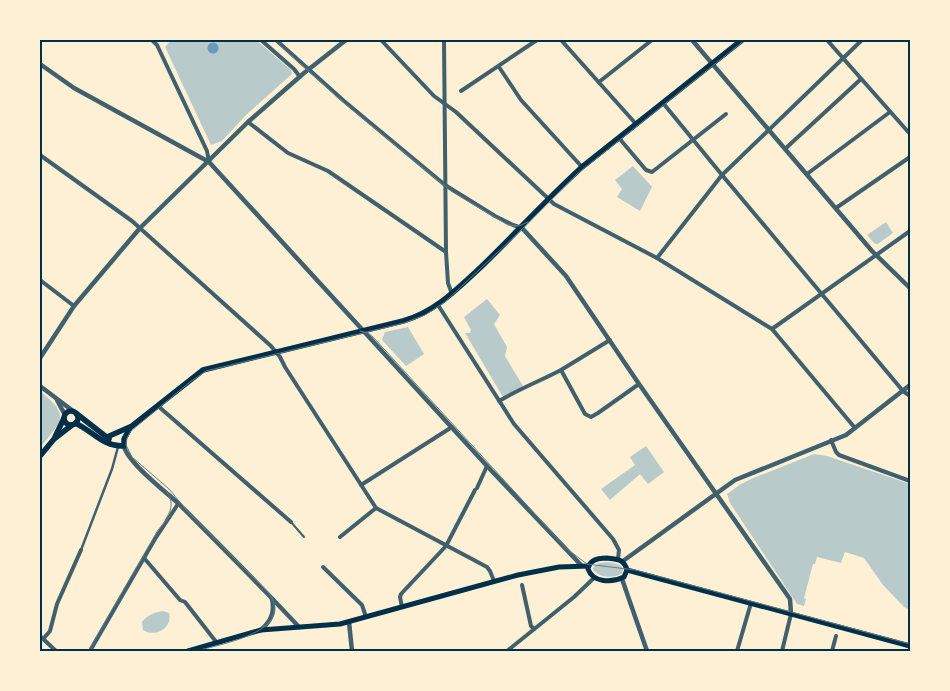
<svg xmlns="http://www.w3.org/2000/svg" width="950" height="691" font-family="'Fira Sans Condensed',sans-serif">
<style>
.green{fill:#b9caca}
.water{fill:#669bbc}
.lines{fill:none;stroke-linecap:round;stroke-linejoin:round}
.service{stroke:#3f606c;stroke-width:2}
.pedestrian{stroke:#3f606c;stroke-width:2.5}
.minor{stroke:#3f606c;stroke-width:4}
.tertiary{stroke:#3f606c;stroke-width:4.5}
.secondary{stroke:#003049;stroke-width:5}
.primary{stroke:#003049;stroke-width:5.5}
.tram{stroke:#657d81;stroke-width:1}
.neatline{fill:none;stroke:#003049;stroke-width:2}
</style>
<rect width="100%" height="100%" fill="#fdf0d5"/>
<g class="green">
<path d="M171,40H256L291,70L292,74L248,113L222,141L211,145L165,47Z"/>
<path d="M633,166L652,187L640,211L617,197L622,189L615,180Z"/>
<path d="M886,222L893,233L878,244H875L867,235Z"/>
<path d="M487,299L500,315L494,324L507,347L505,356L523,386L503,397L465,333H470L471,330L464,317Z"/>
<path d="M408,327L424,354L406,366L382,340L385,332Z"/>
<path d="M40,391C71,416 62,420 40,448Z"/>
<path d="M646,446L664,472L648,484L640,474L610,500L601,489L635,465L630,457Z"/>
<path d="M814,454L827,456L910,484V610L904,607L883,585L864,558L845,552L841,563L817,557L815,564H813L804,598L806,599L804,606L797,604L730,503L727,494L741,484L751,479Z"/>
<path d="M609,562L620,565L623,569L622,573C613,579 601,578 593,570V568L599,563Z"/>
<path d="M163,611L169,613C173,628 155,638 143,630L142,622C147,615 155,612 163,611Z"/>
</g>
<circle class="water" cx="213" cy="48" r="5.5"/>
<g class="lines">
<path class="service" d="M291,522L304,537"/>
<path class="pedestrian" d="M81,550L112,469L118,447"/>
<g class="minor">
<path d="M152,40L157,45L207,151L209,162"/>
<path d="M261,40L294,69L300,77"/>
<path d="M276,40L344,101L445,185L495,216L513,225L522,228"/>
<path d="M381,40L434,96L456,112L554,204L657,258L772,329L855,428"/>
<path d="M444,40L446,252L448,283L452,294"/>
<path d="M561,40L636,124"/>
<path d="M827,40L910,134"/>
<path d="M499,67L521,100L582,167"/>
<path d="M599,82L652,40"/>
<path d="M461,91L537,40"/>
<path d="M663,103L722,175L903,391L910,396"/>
<path d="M248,122L288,153L328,171L446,252"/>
<path d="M619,138L646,170L652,172L726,114"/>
<path d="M786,148L861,79"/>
<path d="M40,155L132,221L271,346L280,357L285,367L376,508L487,567L490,571L494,581"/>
<path d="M807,174L890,112"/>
<path d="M836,208L910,157"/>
<path d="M657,258L722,175L862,40"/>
<path d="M40,280L74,306"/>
<path d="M438,305L514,424L613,539L619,550L618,559"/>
<path d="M772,329L910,231"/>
<path d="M610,340L561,370L585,414L591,417L598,413L639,384"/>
<path d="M499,401C519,389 540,381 561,370"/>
<path d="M158,406L291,522"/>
<path d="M831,440L836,452L839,455L910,481"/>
<path d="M361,485L452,427"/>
<path d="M477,488L487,466"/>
<path d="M340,537L376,508"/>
<path d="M144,558L180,600L185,602L217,643"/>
<path d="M323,567L362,605L366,617"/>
<path d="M522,585L531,626L534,629"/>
<path d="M402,607L400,597L401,594L446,546L475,490"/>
<path d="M40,636L56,651"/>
<path d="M44,638L50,631L57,604L81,550"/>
<path d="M90,651L155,539L178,504"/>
<path d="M507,651L574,597L594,578"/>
<path d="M737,651L751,603"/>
<path d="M782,651L791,614"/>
<path d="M832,651L836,636"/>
</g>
<g class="tertiary">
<path d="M692,40L872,251L910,288"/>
<path d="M40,64L74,88L209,162L487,466L581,565"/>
<path d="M522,228L566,276L639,384L790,599L791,614"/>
<path d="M40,358L74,306L140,228L248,122L304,73L346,40"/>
<path d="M40,386L73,411"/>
<path d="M57,400L65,415"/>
<path d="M124,446C127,462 166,492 179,504C219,544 260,585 299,627"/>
<path d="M623,561L735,480L846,435L910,385"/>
<path d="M622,579L647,651"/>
<path d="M349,622L352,651"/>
<path d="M261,630C271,621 275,612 272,599"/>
</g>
<g class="secondary">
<path d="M607,558C617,559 624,559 627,570L624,577C612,583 593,583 588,569C589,560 599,558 607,558Z"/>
<path d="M627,570L910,646"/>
<path d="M188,651L261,630L340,624L518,575L559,567L589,566"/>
</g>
<g class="primary">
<circle cx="71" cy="418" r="7"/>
<path d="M77,414L109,439"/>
<path d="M75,423C93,431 103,447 124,446V439L130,428"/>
<path d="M55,437L64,418"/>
<path d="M107,437L132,426L203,370L403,321C435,312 457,289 481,267C515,234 547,199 582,167L742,40"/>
<path d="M40,456L54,439L72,425"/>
</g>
<g class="tram">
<path d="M274,40L343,102L451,191L508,225L519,226L528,222"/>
<path d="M360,331L368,333L373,337L567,549L587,564L635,570L910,644"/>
<path d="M165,520C172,510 174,501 166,491"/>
<path d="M88,651L158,530L170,516"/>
<path d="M196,651C221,644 300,631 267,591L188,512L169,489L132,457L126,445L127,438L131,431L190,382L206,371L404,323L425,315L445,302L515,236L577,174L745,40"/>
</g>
</g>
<rect width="950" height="691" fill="none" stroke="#fdf0d5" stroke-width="82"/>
<rect x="41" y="41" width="868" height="609" class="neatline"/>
</svg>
